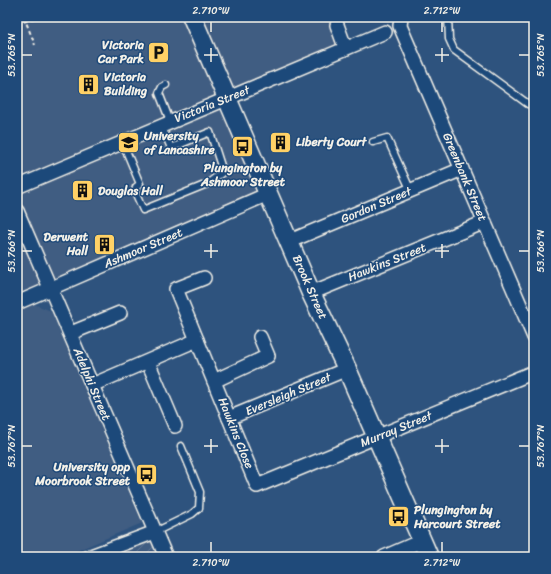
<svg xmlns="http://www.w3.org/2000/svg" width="551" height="574" font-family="Sriracha,sans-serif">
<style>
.built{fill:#415d82}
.industrial{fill:url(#industrial-furrows)}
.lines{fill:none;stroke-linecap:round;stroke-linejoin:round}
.lane-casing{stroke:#f4f1e8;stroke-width:9}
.street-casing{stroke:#f4f1e8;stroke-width:16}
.secondary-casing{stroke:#f4f1e8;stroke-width:21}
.path{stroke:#f4f1e8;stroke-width:2;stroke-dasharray:4 3;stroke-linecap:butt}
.lane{stroke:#1f4a7a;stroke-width:6}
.street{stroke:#1f4a7a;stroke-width:13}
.secondary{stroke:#1f4a7a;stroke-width:18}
.ticks{fill:none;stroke:#f4f1e8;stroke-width:1.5}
.labels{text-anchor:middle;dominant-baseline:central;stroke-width:3;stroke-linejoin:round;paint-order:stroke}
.poi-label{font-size:12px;font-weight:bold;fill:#f4f1e8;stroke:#1f4a7a;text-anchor:start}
.street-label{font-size:12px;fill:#f4f1e8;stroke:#1f4a7a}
.neatline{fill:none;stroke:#f4f1e8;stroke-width:1.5}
.ticks-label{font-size:10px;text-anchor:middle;fill:#f4f1e8}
</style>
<defs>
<pattern id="industrial-furrows" width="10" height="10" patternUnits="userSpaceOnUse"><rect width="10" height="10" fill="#415d82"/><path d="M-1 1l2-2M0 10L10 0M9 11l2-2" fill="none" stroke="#5d7594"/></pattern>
</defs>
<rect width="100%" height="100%" fill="#2e537e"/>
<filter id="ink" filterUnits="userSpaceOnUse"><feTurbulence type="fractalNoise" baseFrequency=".025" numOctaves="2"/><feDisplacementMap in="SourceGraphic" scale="8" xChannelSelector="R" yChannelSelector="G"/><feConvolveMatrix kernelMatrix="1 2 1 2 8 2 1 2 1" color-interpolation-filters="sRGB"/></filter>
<g filter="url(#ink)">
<g class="built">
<path d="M17,17H329L340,46L219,94L260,193L17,303Z"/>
<path d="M34,304L51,311L142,523L62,557H17V311Z"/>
</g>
<path class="industrial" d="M152,541L159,557H110Z"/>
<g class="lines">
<defs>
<g id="lane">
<path d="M448,17L449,39L454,50L528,104"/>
<path d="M166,85L162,87L159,93L170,121"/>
<path d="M122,141L140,184L136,187L135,192L143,210L207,184L223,172L210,132L171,148L161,125"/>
<path d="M373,142L387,138L411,191"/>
<path d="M155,532L192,514L199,508L200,492L181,446"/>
</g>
<g id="street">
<path d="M401,17L400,26L534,337"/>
<path d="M337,25L345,47"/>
<path d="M17,187L385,32"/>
<path d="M17,211L166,557"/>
<path d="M290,241L462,169"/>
<path d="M204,278L176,289L257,486L534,372"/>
<path d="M311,293L485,222"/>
<path d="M17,303L268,194"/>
<path d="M71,333L120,313"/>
<path d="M148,362L175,426"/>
<path d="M214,381L268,356L260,337"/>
<path d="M92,385L197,340"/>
<path d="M229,418L347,369"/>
<path d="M88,557L155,532"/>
<path d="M384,557L421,541"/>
</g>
<path id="secondary" d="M192,17L311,293L347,369L429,557"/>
</defs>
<use href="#lane" class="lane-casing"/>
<use href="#street" class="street-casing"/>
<use href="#secondary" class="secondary-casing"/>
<g class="path">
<path d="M24,17L35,45"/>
<path d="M17,24L38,17"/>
</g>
<use href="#lane" class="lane"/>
<use href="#street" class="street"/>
<use href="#secondary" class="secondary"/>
</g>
</g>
<path class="ticks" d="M211,22V32M442,22V32M211,48V62M442,48V62M22,55H32M204,55H218M435,55H449M519,55H529M211,244V258M442,244V258M22,251H32M204,251H218M435,251H449M519,251H529M211,439V453M442,439V453M22,446H32M204,446H218M435,446H449M519,446H529M211,542V552M442,542V552"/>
<defs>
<symbol id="parking-square" viewBox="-11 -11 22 22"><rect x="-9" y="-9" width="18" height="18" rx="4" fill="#ffd166" stroke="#1f4a7a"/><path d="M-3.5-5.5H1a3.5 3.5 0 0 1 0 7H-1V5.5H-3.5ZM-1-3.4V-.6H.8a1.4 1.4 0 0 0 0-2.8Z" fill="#111"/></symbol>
<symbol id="building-square" viewBox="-11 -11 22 22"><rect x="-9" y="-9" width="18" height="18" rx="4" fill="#ffd166" stroke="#1f4a7a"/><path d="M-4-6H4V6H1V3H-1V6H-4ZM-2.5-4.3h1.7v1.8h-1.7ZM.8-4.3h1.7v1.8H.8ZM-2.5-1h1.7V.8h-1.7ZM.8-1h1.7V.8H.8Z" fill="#111"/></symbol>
<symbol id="university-square" viewBox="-11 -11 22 22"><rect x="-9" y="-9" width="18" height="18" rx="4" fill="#ffd166" stroke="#1f4a7a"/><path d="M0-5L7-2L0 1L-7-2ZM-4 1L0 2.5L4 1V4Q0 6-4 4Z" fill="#111"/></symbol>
<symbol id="bus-square" viewBox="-11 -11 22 22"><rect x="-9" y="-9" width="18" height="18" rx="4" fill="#ffd166" stroke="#1f4a7a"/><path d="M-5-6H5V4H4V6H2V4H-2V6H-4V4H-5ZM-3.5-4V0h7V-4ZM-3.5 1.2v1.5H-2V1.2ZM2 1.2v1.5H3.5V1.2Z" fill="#111"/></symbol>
</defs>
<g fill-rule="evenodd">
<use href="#parking-square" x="146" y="40" width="25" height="25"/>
<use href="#building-square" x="76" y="72" width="25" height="25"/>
<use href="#building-square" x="268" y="130" width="25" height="25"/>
<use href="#university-square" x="116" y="130" width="25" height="25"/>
<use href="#bus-square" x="230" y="134" width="25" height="25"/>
<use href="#building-square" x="70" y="178" width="25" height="25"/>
<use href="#building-square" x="92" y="232" width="25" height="25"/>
<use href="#bus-square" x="134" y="462" width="25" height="25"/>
<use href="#bus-square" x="386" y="504" width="25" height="25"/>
</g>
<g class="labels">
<g class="poi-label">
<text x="144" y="45" text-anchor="end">Victoria<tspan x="144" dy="14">Car Park</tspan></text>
<text x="104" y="77">Victoria<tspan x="104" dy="14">Building</tspan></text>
<text x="144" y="136">University<tspan x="144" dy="14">of Lancashire</tspan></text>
<text x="296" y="142">Liberty Court</text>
<text x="243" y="168" text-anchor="middle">Plungington by<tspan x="243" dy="14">Ashmoor Street</tspan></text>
<text x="98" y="191">Douglas Hall</text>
<text x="88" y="237" text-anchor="end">Derwent<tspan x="88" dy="14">Hall</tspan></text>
<text x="130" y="467" text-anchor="end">University opp<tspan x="130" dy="14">Moorbrook Street</tspan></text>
<text x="414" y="510">Plungington by<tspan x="414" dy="14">Harcourt Street</tspan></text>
</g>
<g class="street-label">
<text transform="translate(212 104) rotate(-22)">Victoria Street</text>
<text transform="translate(465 177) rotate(67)">Greenbank Street</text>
<text transform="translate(376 205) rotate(-23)">Gordon Street</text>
<text transform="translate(143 248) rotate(-23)">Ashmoor Street</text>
<text transform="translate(387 262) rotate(-22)">Hawkins Street</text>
<text transform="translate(310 287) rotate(66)">Brook Street</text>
<text transform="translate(92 384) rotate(67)">Adelphi Street</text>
<text transform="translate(288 394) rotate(-23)">Eversleigh Street</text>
<text transform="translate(396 429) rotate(-22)">Murray Street</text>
<text transform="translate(236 433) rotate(68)">Hawkins Close</text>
</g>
</g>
<rect width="551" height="574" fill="none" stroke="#1f4a7a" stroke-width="44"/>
<rect x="22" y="22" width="507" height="530" class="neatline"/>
<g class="ticks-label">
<text x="211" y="14">2.710°W</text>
<text x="442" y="14">2.712°W</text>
<text transform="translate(540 55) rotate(-90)" y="4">53.765°N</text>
<text transform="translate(11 55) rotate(-90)" y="4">53.765°N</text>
<text transform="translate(540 251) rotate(-90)" y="4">53.766°N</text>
<text transform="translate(11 251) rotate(-90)" y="4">53.766°N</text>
<text transform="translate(540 446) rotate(-90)" y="4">53.767°N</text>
<text transform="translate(11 446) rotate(-90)" y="4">53.767°N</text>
<text x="211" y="566">2.710°W</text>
<text x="442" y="566">2.712°W</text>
</g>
</svg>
